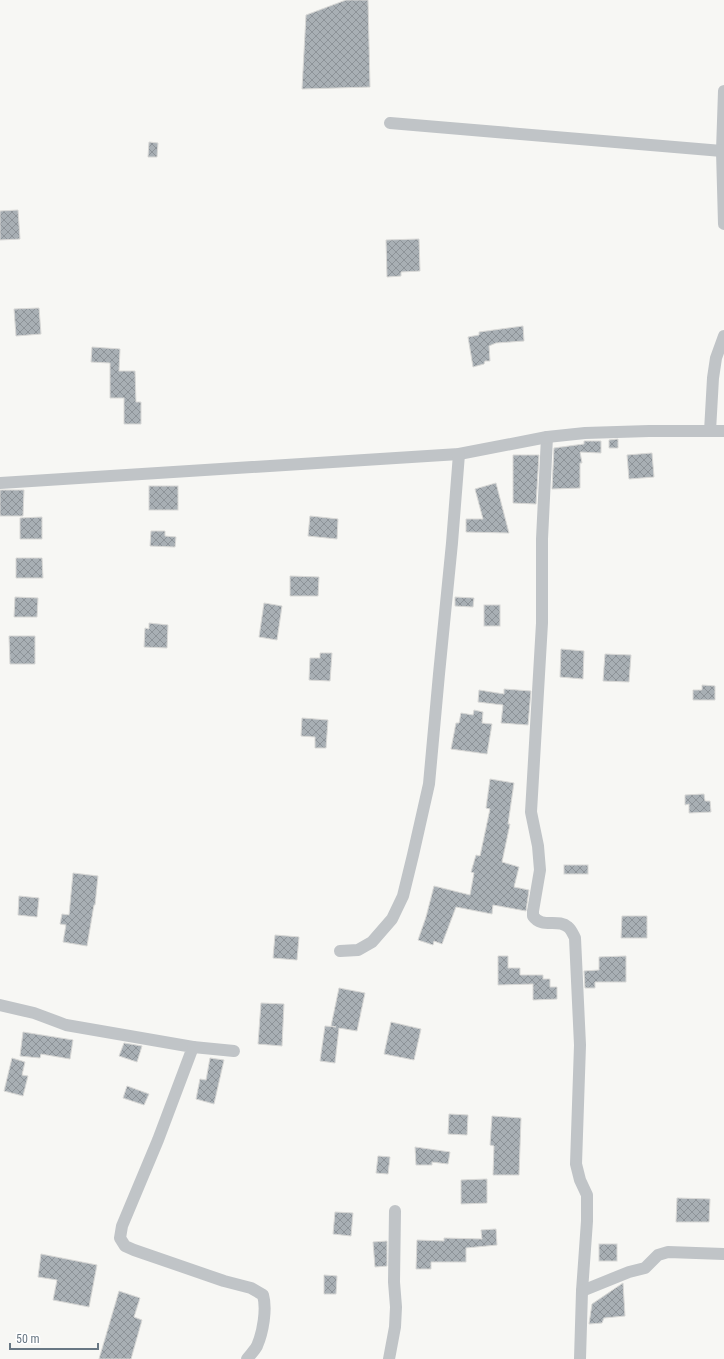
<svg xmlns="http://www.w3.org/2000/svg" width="724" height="1359" font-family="'Roboto Condensed',sans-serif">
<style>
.building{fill:url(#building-cross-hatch);stroke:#d8d8d6}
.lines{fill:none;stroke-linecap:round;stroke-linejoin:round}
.minor{stroke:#c0c4c7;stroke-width:12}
</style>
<defs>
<pattern id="building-cross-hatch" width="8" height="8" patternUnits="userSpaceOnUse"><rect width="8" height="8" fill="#a8afb4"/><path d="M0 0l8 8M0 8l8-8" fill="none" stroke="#8d9398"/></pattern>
</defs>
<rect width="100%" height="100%" fill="#f7f7f4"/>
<g class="building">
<path d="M346,0H368L370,87L302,89L306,15Z"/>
<path d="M149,142L158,143L157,157H148Z"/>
<path d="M18,210L20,239L0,240V211Z"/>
<path d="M419,239L420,271L401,272V276L387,277L386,240Z"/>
<path d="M39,308L41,334L16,336L14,309Z"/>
<path d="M523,326L524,341L496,343L489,346L490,361H485L484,364L473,367L468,337L479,335V332Z"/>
<path d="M92,347L120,349L119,371H135L136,402H141V424H124V398H110V363L91,362Z"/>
<path d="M618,439V448H609V440Z"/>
<path d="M584,441H601V453L580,452L582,463H580V488L552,489L554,448L584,444Z"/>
<path d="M652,453L654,477L629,479L627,455Z"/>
<path d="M513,455H539L536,504L513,503Z"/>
<path d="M496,483L509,533L466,532V519H483L475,489Z"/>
<rect x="149" y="486" width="29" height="24"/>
<path d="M0,490H24L23,516H0Z"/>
<path d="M310,516L338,519L337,539L308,536Z"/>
<path d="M42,517V539H20V518Z"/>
<path d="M151,531H165V536L176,537L175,547L150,546Z"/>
<path d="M16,558H42L43,578H16Z"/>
<path d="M290,576L319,577L318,596H290Z"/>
<path d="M15,597L38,598L37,617H14Z"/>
<path d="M455,597L474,598L473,607L455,606Z"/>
<path d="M264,603L282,606L277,640L259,637Z"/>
<rect x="484" y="605" width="16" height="21"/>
<path d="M149,623L168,625L167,648L144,647L145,628L149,629Z"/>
<path d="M9,636H35V664H10Z"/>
<path d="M561,649L584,651L583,679L560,677Z"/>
<path d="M320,653H332L330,681L309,680L310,658H320Z"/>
<path d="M605,654L631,655L629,682L603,681Z"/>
<path d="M702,685L715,686V700H693V690H702Z"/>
<path d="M504,689L531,691L528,725L501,723L503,705L478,702L479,690L504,694Z"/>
<path d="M474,710L483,712L482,723L492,724L487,754L451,749L456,723H459L461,713L473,715Z"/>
<path d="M302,718L328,720L326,748H315V737L301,736Z"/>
<path d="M490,779L514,783L508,824H510L502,862L519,867L514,887L529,890L526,911L493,905L492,914L456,907L442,944L434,941L433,945L418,940L426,917L434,886L470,895L474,873L471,872L476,855L480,856L490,809L486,808Z"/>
<path d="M704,794L705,801H710L711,812L689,813V804L685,805V795Z"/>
<rect x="564" y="865" width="24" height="9"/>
<path d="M73,873L98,876L95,905H94L87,946L63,942L66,925L60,924L62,914L69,915Z"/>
<path d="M19,896L39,898L37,917L18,915Z"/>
<path d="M622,916H647V938H621Z"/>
<path d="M275,935L299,937L297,960L273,958Z"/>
<path d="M498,956H508V968H520V975H543V979H550V987H557V999L533,1000V984L498,985Z"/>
<path d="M626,956V982H595V988H585L584,971L599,970V957Z"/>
<path d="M339,988L365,993L357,1031L339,1028L335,1063L320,1061L325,1026L336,1027L331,1026Z"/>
<path d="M261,1003L284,1004L282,1046L258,1044Z"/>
<path d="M391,1022L421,1029L414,1060L384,1054Z"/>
<path d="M23,1032L73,1040L70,1059L41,1054L40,1058L20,1056Z"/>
<path d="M124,1043L142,1046L137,1062L119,1056Z"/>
<path d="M12,1058L25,1062L22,1075L28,1076L23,1096L4,1091Z"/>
<path d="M210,1058L224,1060L214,1104L196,1099L200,1079L206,1080Z"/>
<path d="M127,1086L149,1094L144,1105L123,1098Z"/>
<path d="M449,1114L468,1115L467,1135L448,1134Z"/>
<path d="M492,1116L521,1118L519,1175H493L494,1146L490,1145Z"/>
<path d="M415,1147L450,1152L448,1164L432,1162V1165H416Z"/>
<path d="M378,1156L390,1157L388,1174L376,1173Z"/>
<path d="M487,1179V1203L461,1204V1180Z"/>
<path d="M677,1198L710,1199L709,1222H676Z"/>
<path d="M335,1212L353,1213L351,1236L333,1234Z"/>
<path d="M496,1229L497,1245L466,1248V1262H431V1269H416L417,1240L444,1241V1238L482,1239L481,1230Z"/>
<path d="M387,1241V1266L375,1267L373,1242Z"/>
<rect x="599" y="1244" width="18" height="17"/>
<path d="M41,1254L97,1265L89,1307L53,1300L57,1280L38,1277Z"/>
<path d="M324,1275L337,1276L336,1294H324Z"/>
<path d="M623,1283L625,1316L604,1318L602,1323L589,1324L592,1304Z"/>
<path d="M119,1291L140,1298L134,1317L142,1320L131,1359H99Z"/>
</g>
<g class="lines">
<g class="minor">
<path d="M724,91L722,151L724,224"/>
<path d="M390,123L722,151"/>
<path d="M710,431L713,378L716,358L724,336"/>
<path d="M547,437L542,539V623L531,812L538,846L540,870L533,911V916C542,929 558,918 568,927C571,929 573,934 575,938L580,1045L576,1164L580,1180L587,1195V1221L582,1291L580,1359"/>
<path d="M0,483L459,454L547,437L585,433L649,431H724"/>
<path d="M340,951L358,950L372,942L392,919L403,896L413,855L429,784L439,674L452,543L459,454"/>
<path d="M0,1005L34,1013L66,1025L193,1047L158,1140L122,1226L120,1238L125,1246L134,1250L224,1281L251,1288L263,1295C267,1309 263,1332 257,1346C255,1350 250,1355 247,1359"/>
<path d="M193,1047L234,1051"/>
<path d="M582,1291L629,1272L645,1268L658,1255L668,1252L724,1254"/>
<path d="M389,1359L395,1327L396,1307L394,1282L395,1211"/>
</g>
</g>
<path d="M10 1343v6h88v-6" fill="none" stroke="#687783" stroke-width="2"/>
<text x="16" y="1343" font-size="12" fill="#687783" stroke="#ffffff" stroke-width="3" paint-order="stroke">50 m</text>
</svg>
